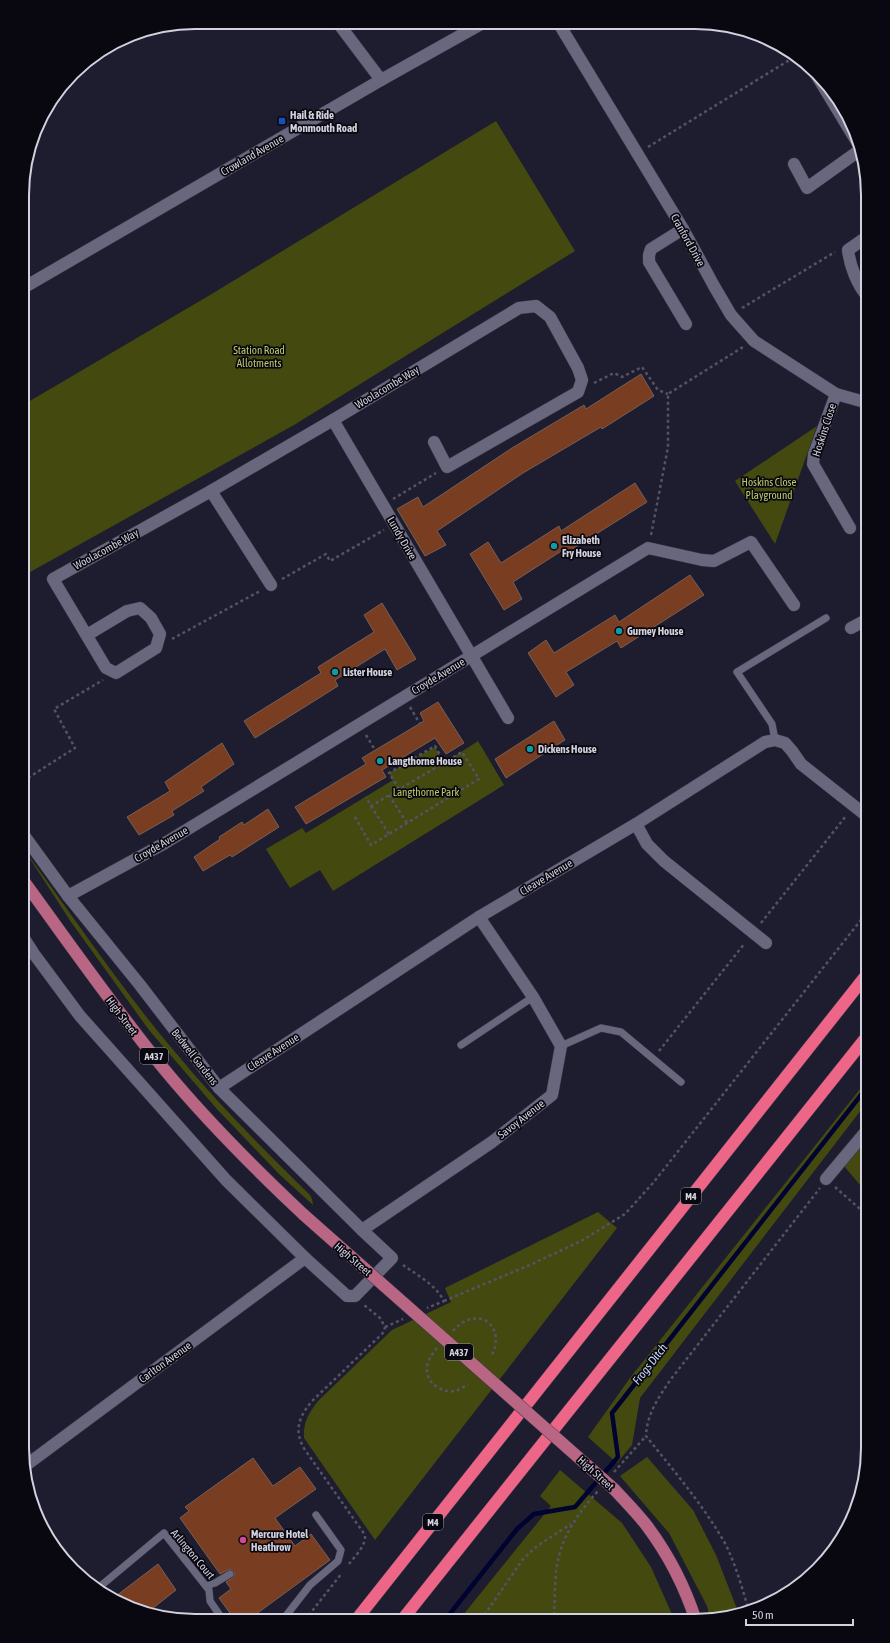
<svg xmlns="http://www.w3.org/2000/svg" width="890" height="1643" font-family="'Asap Condensed',sans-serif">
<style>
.green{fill:#444a0f}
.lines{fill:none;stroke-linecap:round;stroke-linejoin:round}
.stream{stroke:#000230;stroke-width:4.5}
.building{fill:#793d22;stroke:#775f55}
.lane-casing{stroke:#393746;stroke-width:8}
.street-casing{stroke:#393746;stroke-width:13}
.primary-casing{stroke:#393746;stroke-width:13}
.highway-casing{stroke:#393746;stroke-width:13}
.path{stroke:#545364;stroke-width:2.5;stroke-dasharray:3 3;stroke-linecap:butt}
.lane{stroke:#69677e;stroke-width:7}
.street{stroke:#69677e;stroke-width:12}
.primary{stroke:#b86683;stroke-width:12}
.highway{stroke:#ed6687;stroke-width:12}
.primary-bridge-casing{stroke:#393746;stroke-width:13;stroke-linecap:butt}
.primary-bridge{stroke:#b86683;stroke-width:12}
.transit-dot{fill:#1a4fb4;stroke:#090810;stroke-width:1.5}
.culture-dot{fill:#0f9aa8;stroke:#090810;stroke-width:1.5}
.hotel-dot{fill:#d1479c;stroke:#090810;stroke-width:1.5}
.labels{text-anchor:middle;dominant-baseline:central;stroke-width:3.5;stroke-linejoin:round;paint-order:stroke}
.shield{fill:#090810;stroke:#9695a0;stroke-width:1}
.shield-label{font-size:10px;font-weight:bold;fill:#d2d1de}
.poi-label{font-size:11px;font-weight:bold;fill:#d2d1de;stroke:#090810;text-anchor:start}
.street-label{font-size:11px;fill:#d2d1de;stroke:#090810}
.park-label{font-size:11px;fill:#bcc969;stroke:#090810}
.water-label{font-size:12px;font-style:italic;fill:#c5d5f6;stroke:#090810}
.rim{fill:none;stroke:#d2d1de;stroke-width:2}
</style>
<rect width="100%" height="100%" fill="#1e1c2f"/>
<g class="green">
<path d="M496,121L575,251L294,425L23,576V405L215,292Z"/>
<path d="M817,426L775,544L735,481Z"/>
<path d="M478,741L504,785L333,891L320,870L290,888L266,849L302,828L306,833L393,780L389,773L435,747L444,763Z"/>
<path d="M23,848C73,916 120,987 175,1052C217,1103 263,1149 310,1195L312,1199L313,1205L279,1174L216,1108L149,1030L71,922Z"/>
<path d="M868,1079V1101L640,1398L632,1445L617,1463L588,1437L630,1378Z"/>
<path d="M868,1137V1194L843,1165Z"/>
<path d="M598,1212L617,1228L375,1540L304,1438C303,1422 309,1413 318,1401L392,1330L451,1302L445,1288Z"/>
<path d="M647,1457L693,1510L716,1555L739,1614L710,1618L707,1606L669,1533L620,1476Z"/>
<path d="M560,1470L622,1523L651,1567L675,1621L459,1620L551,1506L540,1496Z"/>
</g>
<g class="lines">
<path class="stream" d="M445,1620L517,1529L534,1514L575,1507L618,1457L612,1413L868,1086"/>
</g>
<g class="building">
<path d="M641,374L654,396L602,429L601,427L523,473L437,531L446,545L425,556L397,509L418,497L423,507L512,448L584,405L586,409Z"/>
<path d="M635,483L647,502L566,553L563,550L513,582L522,599L504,610L470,554L488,542L501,563L559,526L561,531Z"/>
<path d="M690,575L704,595L621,648L617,641L566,672L574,685L556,697L528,653L546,640L554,653L615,615L619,622Z"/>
<path d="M382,603L416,659L397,670L385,649L335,680L338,686L255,738L244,721L321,673L318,667L374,632L364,615Z"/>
<path d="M438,702L464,743L446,754L435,738L382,770L386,777L306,824L295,807L366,764L362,758L424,721L420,713Z"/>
<path d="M554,721L565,740L506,778L495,759Z"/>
<path d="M222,743L234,764L201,787L204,791L172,811L174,815L139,835L127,817L170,791L165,782Z"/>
<path d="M268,809L279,827L232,857L230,855L203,871L194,857L220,839L219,837L242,822L244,825Z"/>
<path d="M253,1458L273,1486L300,1467L316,1489L275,1518L295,1546L311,1534L330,1560L248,1620H235L219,1598L231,1589L226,1582L234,1577V1572L230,1569L220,1574L180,1518L189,1511L185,1507Z"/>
<path d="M158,1564L176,1590L148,1612L119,1603L112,1599Z"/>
</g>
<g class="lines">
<defs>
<g id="lane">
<path d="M775,740L772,724L737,672L826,618"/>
<path d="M461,1045L533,997"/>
<path d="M561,1046L601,1028L621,1032L681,1082"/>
<path d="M206,1586L215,1583L230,1574"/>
<path d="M97,1589L164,1533L209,1590L210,1601L223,1620"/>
<path d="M282,1620L285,1617L310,1585L338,1561L341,1550L316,1515"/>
</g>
<g id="street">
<path d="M338,23L381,80"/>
<path d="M559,24L683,229L714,286L731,315L754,341L836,394L868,403"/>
<path d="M814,71L860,147"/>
<path d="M794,164L807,188L860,150"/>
<path d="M683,229L651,249L649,255V262L686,324"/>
<path d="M23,288L381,80L481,24"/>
<path d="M868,297C857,285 850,266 848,250L868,236"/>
<path d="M836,394L814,454L813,464L850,528"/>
<path d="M333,420L508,718"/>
<path d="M211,491L271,585"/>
<path d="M851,628L868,619"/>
<path d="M87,635L127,611L140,608L151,618L160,634L156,648L116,673L106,668L53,579L211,491L333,420L519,308L536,306L550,317L578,368L582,380L578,392L447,467L434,442"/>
<path d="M636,824L647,844L664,861L766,943"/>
<path d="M68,896L165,843L648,548L702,560L714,561L751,542L794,605"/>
<path d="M23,937L34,954L80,1016L226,1180L305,1258L347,1296H355L392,1258L362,1230L219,1088L140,985L68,896L23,834"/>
<path d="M219,1088L479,917L636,824L765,742L775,740L785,743L792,751L801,764L868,817"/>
<path d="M826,1179L868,1129"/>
<path d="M362,1230L492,1142L552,1095L561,1046L533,997L479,917"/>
<path d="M25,1466L305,1258"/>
</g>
<g id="primary">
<path d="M23,880C69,943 114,1008 164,1069C207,1121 255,1169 304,1215"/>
<path d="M614,1489C625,1501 637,1513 647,1526C668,1554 685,1587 696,1621"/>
</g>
<g id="highway">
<path d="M356,1620L868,973"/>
<path d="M402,1620L868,1035"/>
</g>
</defs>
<use href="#lane" class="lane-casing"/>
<use href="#street" class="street-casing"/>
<use href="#primary" class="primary-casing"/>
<use href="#highway" class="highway-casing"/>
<g class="path">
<path d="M648,147L796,56"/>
<path d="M742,308L835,252"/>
<path d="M594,383L614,373L622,377L642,367L658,390L668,394"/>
<path d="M393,499L436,473"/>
<path d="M651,535L668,447V394L743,347"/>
<path d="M282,579L326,554L330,561L384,530"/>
<path d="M172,639L260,591"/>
<path d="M410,707L420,724"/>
<path d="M366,735L375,750"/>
<path d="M23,781L75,748L54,709L103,680"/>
<path d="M399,789L389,773L435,746L444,762"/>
<path d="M389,795L407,823"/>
<path d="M862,796L868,789"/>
<path d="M371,806L389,834"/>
<path d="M355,817L371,845L479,779L462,752L371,806L366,797"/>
<path d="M761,923L846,816"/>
<path d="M659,1051L745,943"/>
<path d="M835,1187L868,1216"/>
<path d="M403,1265C417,1275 435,1284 444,1301L427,1308"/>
<path d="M444,1301L532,1264L581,1241L625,1214L653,1183L868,911"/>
<path d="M385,1327L403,1319"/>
<path d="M453,1331C476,1304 508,1324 491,1357"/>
<path d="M437,1348C432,1354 428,1360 427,1367C425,1383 443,1395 458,1390C461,1389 465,1386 468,1384"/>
<path d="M614,1472L646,1436"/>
<path d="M349,1564C355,1556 366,1546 365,1535L305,1450C293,1430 299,1417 312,1401L384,1332L385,1327L380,1318L364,1305"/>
<path d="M749,1612C743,1590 736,1566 726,1545C704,1506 674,1471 646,1436C647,1413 659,1397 671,1379L820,1188"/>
<path d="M305,1620L342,1573"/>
<path d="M481,1620L523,1559L537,1546L571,1524"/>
<path d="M554,1621C555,1602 554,1573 559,1556C565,1531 581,1510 598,1491"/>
</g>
<use href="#lane" class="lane"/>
<use href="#street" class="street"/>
<use href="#primary" class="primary"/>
<use href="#highway" class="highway"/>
<defs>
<path id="primary-bridge" d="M304,1215L614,1489"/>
</defs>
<use href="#primary-bridge" class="primary-bridge-casing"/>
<use href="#primary-bridge" class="primary-bridge"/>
</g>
<rect class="transit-dot" x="278" y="117" width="8" height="8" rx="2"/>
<g class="culture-dot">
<circle cx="554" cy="546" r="4"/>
<circle cx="619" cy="631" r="4"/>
<circle cx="335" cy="672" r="4"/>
<circle cx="530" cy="749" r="4"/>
<circle cx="380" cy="761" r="4"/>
</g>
<circle class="hotel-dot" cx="243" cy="1540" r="4"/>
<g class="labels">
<g class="shield">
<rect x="140" y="1048" width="28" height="16" rx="3"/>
<rect x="681" y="1188" width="20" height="16" rx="3"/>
<rect x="445" y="1344" width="28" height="16" rx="3"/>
<rect x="423" y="1514" width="20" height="16" rx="3"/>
</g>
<g class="shield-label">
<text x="154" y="1056">A437</text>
<text x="691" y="1196">M4</text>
<text x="459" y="1352">A437</text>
<text x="433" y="1522">M4</text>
</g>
<g class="poi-label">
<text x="290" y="115">Hail &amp; Ride<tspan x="290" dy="13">Monmouth Road</tspan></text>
<text x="562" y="540">Elizabeth<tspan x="562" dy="13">Fry House</tspan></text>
<text x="627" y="631">Gurney House</text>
<text x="343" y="672">Lister House</text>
<text x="538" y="749">Dickens House</text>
<text x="388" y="761">Langthorne House</text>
<text x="251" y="1534">Mercure Hotel<tspan x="251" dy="13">Heathrow</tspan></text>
</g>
<g class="street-label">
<text transform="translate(252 155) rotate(-30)">Crowland Avenue</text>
<text transform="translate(688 240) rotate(61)">Cranford Drive</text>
<text transform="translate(387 387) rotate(-31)">Woolacombe Way</text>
<text transform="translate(824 430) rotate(-72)">Hoskins Close</text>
<text transform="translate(402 538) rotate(60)">Lundy Drive</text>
<text transform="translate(106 549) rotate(-29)">Woolacombe Way</text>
<text transform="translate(438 676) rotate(-31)">Croyde Avenue</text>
<text transform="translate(161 844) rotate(-30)">Croyde Avenue</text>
<text transform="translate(546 877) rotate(-31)">Cleave Avenue</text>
<text transform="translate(122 1016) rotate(53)">High Street</text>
<text transform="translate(273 1052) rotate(-33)">Cleave Avenue</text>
<text transform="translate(195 1057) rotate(52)">Bedwell Gardens</text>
<text transform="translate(521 1119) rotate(-38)">Savoy Avenue</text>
<text transform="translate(353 1259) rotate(41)">High Street</text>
<text transform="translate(165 1362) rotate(-36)">Carlton Avenue</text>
<text transform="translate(596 1473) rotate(42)">High Street</text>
<text transform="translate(193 1554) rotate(50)">Arlington Court</text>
</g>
<g class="park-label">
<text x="259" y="350">Station Road<tspan x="259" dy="13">Allotments</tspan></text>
<text x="769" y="482">Hoskins Close<tspan x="769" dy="13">Playground</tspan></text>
<text x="426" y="792">Langthorne Park</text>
</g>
<g class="water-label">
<text transform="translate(650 1364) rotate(-52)">Frogs Ditch</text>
</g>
</g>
<path d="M0 0H890V1643H0ZM195 29H695A166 166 0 0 1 861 195V1448A166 166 0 0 1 695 1614H195A166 166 0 0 1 29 1448V195A166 166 0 0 1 195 29Z" fill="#090810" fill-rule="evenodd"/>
<path class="rim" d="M195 29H695A166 166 0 0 1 861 195V1448A166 166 0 0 1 695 1614H195A166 166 0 0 1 29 1448V195A166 166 0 0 1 195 29Z"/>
<path d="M746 1619v6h107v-6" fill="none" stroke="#d2d1de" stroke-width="2"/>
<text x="752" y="1619" font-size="12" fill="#d2d1de" stroke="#090810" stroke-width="3" paint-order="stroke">50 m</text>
</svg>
